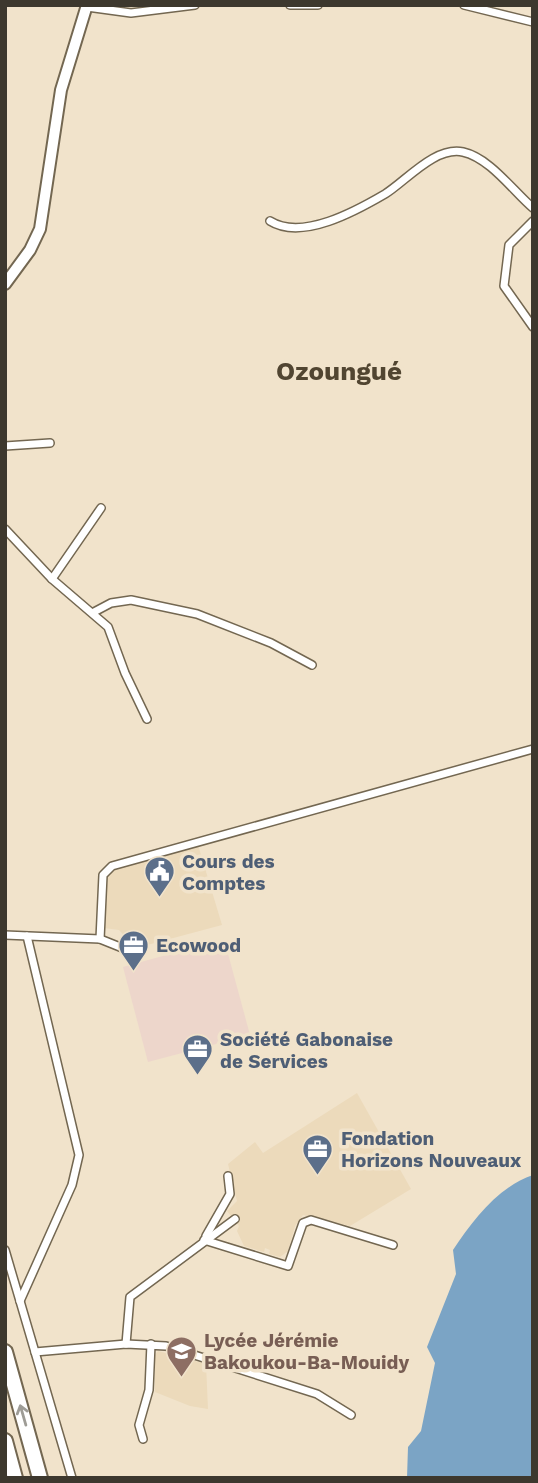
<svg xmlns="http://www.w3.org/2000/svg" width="538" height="1483" font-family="'Work Sans',sans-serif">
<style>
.built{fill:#ecdabb}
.industrial{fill:#edd6cb}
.water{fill:#7ba4c5}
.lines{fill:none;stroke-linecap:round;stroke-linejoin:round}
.street-casing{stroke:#736751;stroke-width:10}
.secondary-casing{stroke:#736751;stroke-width:14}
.highway-casing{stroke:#736751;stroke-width:18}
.street{stroke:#fff;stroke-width:7}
.secondary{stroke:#fff;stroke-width:10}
.highway{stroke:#fff;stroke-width:14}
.oneway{stroke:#9e9c96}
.labels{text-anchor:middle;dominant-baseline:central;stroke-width:7;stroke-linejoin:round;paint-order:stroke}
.service-label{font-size:19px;font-weight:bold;fill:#4e5e75;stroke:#f1e3cb;text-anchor:start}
.education-label{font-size:19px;font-weight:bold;fill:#785e54;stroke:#f1e3cb;text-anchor:start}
.district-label{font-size:26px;font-weight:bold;fill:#514531;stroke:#f1e3cb}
</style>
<rect width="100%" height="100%" fill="#f1e3cb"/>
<g class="built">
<path d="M198,845L222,925L136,948L119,930L104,928L105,872Z"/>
<path d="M357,1093L411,1189L350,1226L303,1215L295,1226L288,1251L280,1257L269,1254L270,1250L265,1248L264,1252L244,1246L237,1231L239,1226L227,1211L237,1201L228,1164L255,1142L263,1153Z"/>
<path d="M158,1351L206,1364L208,1409L190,1406L155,1392V1355Z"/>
</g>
<path class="industrial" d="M224,939L250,1035L148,1062L123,967Z"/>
<path class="water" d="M533,1175V1478H407L408,1447L421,1431L435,1363L427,1347L456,1274L453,1250C473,1220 498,1187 533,1175Z"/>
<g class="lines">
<defs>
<g id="street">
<path d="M290,5H318"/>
<path d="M464,5L533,22"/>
<path d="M87,7L131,13L195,5"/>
<path d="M270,221C302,241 356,211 385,194C406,181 435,146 463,152C490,158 513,191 533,208"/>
<path d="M533,221L509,245L504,286L533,327"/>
<path d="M5,446L50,443"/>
<path d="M5,529L52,579L108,627L125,673L147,719"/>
<path d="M52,579L101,508"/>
<path d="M94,612L111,603L131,600L197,614L271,643L312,665"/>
<path d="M5,935L100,939L130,951"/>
<path d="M100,939L103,875L112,866L533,749"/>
<path d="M206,1236L230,1194L228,1176"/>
<path d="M204,1240L288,1266L303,1223L311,1220L393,1245"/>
<path d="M5,1250L72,1478"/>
<path d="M20,1301L72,1185L79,1155L27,936"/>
<path d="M126,1344L130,1297L235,1219"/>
<path d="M35,1352L126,1344L166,1346L317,1394L351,1415"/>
<path d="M143,1439L139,1425L149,1390L151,1344"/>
</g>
<path id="secondary" d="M5,284L30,250L40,229L61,90L87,5"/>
<g id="highway">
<path d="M5,1352L40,1478"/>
<path d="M5,1441L15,1478"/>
</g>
</defs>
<use href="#street" class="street-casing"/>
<use href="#secondary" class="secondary-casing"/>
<use href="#highway" class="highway-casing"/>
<use href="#street" class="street"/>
<use href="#secondary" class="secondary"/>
<use href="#highway" class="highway"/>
</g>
<defs><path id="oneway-shaft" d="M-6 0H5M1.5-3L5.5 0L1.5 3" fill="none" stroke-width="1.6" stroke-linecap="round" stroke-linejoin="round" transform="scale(1.75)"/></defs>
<use class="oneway" href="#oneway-shaft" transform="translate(23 1415) rotate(-106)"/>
<defs>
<symbol id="civic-pin" viewBox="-11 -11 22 30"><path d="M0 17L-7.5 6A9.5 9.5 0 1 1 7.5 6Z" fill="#5c6f8a" stroke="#f1e3cb"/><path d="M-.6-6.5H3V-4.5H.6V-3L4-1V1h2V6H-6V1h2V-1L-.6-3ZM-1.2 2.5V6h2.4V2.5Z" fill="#fff"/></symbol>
<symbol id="office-pin" viewBox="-11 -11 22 30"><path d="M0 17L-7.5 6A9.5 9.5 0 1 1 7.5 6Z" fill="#5c6f8a" stroke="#f1e3cb"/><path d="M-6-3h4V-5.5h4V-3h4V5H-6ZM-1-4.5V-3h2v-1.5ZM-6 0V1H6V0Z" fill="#fff"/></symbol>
<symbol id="school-pin" viewBox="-11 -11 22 30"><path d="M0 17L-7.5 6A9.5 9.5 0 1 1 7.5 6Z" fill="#8d6e63" stroke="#f1e3cb"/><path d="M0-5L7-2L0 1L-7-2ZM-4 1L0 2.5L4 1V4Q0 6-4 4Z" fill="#fff"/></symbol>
</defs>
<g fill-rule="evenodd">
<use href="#civic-pin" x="142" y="854" width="35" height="47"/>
<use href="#office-pin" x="116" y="928" width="35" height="47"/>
<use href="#office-pin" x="180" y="1032" width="35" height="47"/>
<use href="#office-pin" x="300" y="1132" width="35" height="47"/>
<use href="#school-pin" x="164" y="1334" width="35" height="47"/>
</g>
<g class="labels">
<g class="service-label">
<text x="182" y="861">Cours des<tspan x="182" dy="22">Comptes</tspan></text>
<text x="156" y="945">Ecowood</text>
<text x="220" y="1039">Société Gabonaise<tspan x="220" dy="22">de Services</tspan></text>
<text x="341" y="1138">Fondation<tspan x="341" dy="22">Horizons Nouveaux</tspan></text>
</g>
<g class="education-label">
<text x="204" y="1340">Lycée Jérémie<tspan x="204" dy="22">Bakoukou-Ba-Mouidy</tspan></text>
</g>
<g class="district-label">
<text x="339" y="371">Ozoungué</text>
</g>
</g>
<rect width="538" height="1483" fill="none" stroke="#3d382e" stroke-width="14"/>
</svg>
